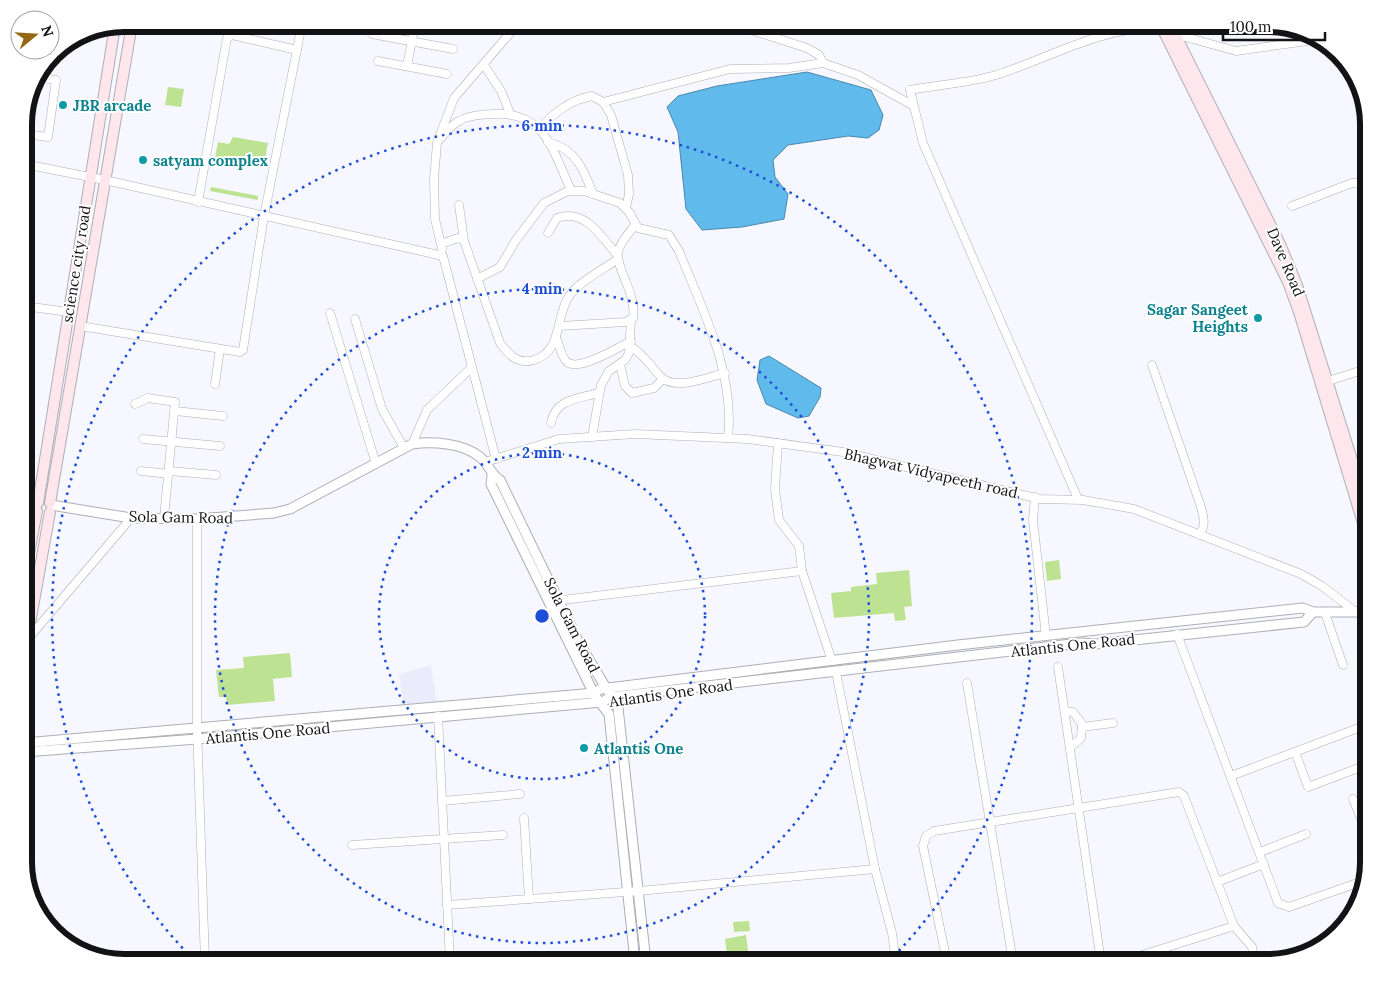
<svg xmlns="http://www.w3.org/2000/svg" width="1393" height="986" font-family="Lora,serif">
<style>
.built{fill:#ebecfb}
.green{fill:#bde292}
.park{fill:url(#park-dots)}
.water{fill:#61baec;stroke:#4a88ac}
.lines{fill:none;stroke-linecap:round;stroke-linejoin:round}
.minor-casing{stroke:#aeafb6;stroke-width:9}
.tertiary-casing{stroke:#aeafb6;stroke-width:11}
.secondary-casing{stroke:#aeafb6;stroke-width:12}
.minor{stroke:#fff;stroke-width:8}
.tertiary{stroke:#fff;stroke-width:9}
.secondary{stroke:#fde6ec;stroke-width:10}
.ring{fill:none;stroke:#1d4ed8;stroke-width:2.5;stroke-dasharray:2.5 5}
.culture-dot{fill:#0f9aa8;stroke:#fff;stroke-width:2}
.labels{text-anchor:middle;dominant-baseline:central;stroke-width:4;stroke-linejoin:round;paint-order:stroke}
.culture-label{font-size:15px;font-weight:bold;fill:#0d838f;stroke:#fff;text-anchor:start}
.street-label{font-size:15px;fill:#131316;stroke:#fff}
.rim{fill:none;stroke:#131316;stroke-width:6}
.centre{fill:#1d4ed8;stroke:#fff;stroke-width:2.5}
.ring-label{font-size:15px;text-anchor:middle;font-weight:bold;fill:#1d4ed8;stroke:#fff;stroke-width:4;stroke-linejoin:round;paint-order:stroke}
</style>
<defs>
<pattern id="park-dots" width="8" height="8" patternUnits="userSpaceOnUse" patternTransform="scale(1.25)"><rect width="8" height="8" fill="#bde292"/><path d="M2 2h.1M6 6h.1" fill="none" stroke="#a2c17d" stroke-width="1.8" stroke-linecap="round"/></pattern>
</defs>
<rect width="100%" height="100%" fill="#f6f7ff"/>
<path class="built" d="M431,665L437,703L404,708L399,674Z"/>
<g class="green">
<path d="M168,87L184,89L181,107L165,105Z"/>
<path d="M233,137L268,143L264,164L246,161L244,169L214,163L218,142L229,144Z"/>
<path d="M211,187L258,196V200L210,191Z"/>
<path d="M1059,560L1061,579L1047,581L1045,562Z"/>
<path d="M909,570L912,606L904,607L906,620L895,621L894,613L834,618L831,593L851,591V587L877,584L876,573Z"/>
<path d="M290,653L292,677L273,679L275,701L227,705L226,697H219L216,670L244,668L243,657Z"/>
<path d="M749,921L750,931L734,932L733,922Z"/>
<path d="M746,935L749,958L728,961L725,939Z"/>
</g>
<path class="park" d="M32,89H36L31,129L24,128V118Z"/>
<g class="water">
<path d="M807,72L871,90L883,115L879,130L868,138L848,136L788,145L773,160L775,177L788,194L784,219L742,227L702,230L686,209L678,132L667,107L678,96L717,86Z"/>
<path d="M769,356L821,388L820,397L809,416L798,418L766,404L757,380L760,360Z"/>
</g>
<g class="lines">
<defs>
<g id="minor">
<path d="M732,24L807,48L819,55L823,63"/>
<path d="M372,34L453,49"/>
<path d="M378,61L447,74"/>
<path d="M484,65L501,91L510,113"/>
<path d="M407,66L415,24"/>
<path d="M603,102L730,69L789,68L823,63L858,75L912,105"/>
<path d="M539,128C555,113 569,100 592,96L603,102L611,115L628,175L629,194L626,208"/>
<path d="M24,134L48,137L56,80L36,77"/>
<path d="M439,140C445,134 452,124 459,121C467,116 483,114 493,114C546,111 552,150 571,190"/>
<path d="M548,142C576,149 584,170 593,194"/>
<path d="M24,164L105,180L443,256L496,459"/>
<path d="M198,202L227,38L232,35L297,50"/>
<path d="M459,205L464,241"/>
<path d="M1292,206L1352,183H1359L1369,191"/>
<path d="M548,233L557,218C585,208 601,236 617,255"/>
<path d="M441,244L458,238L464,241L500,343C509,355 518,365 534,360C563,351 555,317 569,296C580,281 602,270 618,259"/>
<path d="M442,249L435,219L434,179L437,143L454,98L518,24"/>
<path d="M477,279L500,267L516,240L544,203L568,191H584L620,203L629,212L638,228L669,235L679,251C703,311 735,372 728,438"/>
<path d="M24,306L69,312"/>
<path d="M330,313L376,464"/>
<path d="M355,319L382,409L404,448"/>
<path d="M80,326L240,352L243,350L264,216L302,24"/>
<path d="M560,326L626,322L633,318C637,294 615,267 618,252C620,242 629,233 635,225"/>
<path d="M556,337C559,344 561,357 567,362C579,372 619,347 631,341"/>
<path d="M631,347C645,355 650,366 661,377C675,391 709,377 725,373"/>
<path d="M620,364L625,386L632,393L654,388L663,379"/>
<path d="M1152,365L1201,507C1204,518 1206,526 1199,535"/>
<path d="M1328,381L1369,368"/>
<path d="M215,384L220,349"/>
<path d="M135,404L148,398L175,402L164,518"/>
<path d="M175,411L223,416"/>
<path d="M551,423C555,399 578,399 598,393"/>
<path d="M592,437L601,385L609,371L625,360L629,353L631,320"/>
<path d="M143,439L220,446"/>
<path d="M778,443L775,489L779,520L799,546L802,571"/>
<path d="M412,444L427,410L471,368"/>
<path d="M485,462L559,439L635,434L748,439L843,452L1040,499L1083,500L1134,509L1301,574L1322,586L1356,612"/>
<path d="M141,471L169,474"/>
<path d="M169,471L216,475"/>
<path d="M1035,497L1033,520L1046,636"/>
<path d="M1078,499L923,143L910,90C938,85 969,83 996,75C1047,59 1099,28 1153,28L1236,51L1307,41"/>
<path d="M24,508L37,511"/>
<path d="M197,519V726L205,962"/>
<path d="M554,601L802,571L832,661"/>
<path d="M1325,613L1343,665"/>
<path d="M1177,634L1278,903L1289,907L1363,881"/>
<path d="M27,640L131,518"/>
<path d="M1058,667L1101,962"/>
<path d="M836,672L875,869L892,933L896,962"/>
<path d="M967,683L1013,962"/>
<path d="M1065,711L1073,712L1082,724L1081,738L1070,748"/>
<path d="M438,716L450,962"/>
<path d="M1082,727L1113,723"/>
<path d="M1295,752L1308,787L1369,764"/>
<path d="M1231,776L1369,724"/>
<path d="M1353,799L1369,838"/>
<path d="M442,801L520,794"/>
<path d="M524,818L529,899"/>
<path d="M352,845L503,835"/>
<path d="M1260,852L1306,834"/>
<path d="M1217,882L1264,864"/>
<path d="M447,905L639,891L875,869"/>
<path d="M947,962L923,846L926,836L934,831L1179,792L1184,796L1234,926L1252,947L1255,962"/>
<path d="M1120,962L1234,926"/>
</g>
<g id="tertiary">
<path d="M492,475L491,484L595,696L609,714L635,962"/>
<path d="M51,505L131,518L197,519L274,513L290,509L412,444C432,441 463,443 480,457C489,464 490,474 500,480L578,641L618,708L646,962"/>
<path d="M24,743L595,693L600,689L958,645L1303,608L1313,612H1369"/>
<path d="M24,752L197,739L602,702L611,697L1080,643L1096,644L1304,622L1313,612"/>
</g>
<g id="secondary">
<path d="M1160,24L1288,282L1299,312L1369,543"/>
<path d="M1170,24L1280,244L1297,285L1369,514"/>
<path d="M38,503L115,26"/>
<path d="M50,503L132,24"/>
<path d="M24,580L37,511"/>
<path d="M24,657L50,512"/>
</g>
</defs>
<use href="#minor" class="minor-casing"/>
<use href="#tertiary" class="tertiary-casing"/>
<use href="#secondary" class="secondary-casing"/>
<use href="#minor" class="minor"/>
<use href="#tertiary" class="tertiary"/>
<use href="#secondary" class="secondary"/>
</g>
<g class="ring">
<circle cx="542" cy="616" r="163"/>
<circle cx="542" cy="616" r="327"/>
<path d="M193 959A490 490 0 1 1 891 959"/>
</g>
<g class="culture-dot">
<circle cx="63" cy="105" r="5"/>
<circle cx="143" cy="160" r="5"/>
<circle cx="1258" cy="318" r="5"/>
<circle cx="584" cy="748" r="5"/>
</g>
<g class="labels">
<g class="culture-label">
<text x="73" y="105">JBR arcade</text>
<text x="153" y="160">satyam complex</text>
<text x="1248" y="309" text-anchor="end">Sagar Sangeet<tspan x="1248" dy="17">Heights</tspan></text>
<text x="594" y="748">Atlantis One</text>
</g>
<g class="street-label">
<text transform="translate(1286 262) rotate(67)">Dave Road</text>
<text transform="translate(76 264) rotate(-81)">science city road</text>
<text transform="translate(931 473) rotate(13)">Bhagwat Vidyapeeth road</text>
<text transform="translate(181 517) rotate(1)">Sola Gam Road</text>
<text transform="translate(572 625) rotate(63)">Sola Gam Road</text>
<text transform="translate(1073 645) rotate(-6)">Atlantis One Road</text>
<text transform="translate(671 693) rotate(-8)">Atlantis One Road</text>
<text transform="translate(268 733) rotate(-5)">Atlantis One Road</text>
</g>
</g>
<path d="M0 0H1393V986H0ZM124 32H1268A92 92 0 0 1 1360 124V862A92 92 0 0 1 1268 954H124A92 92 0 0 1 32 862V124A92 92 0 0 1 124 32Z" fill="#fff" fill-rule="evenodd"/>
<path class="rim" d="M124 32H1268A92 92 0 0 1 1360 124V862A92 92 0 0 1 1268 954H124A92 92 0 0 1 32 862V124A92 92 0 0 1 124 32Z"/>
<circle cx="542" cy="616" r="8" class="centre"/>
<g class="ring-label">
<text x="542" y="131">6 min</text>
<text x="542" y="294">4 min</text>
<text x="542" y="458">2 min</text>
</g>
<g transform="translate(35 35) rotate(72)"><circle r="24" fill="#ffffff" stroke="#a1a1a2"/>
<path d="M0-4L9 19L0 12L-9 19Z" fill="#946714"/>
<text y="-8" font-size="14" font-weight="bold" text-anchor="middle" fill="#131316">N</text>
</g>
<path d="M1223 32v8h102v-8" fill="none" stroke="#131316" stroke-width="2.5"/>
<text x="1230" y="32" font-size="15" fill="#131316" stroke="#ffffff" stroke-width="4" paint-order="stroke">100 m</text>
</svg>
